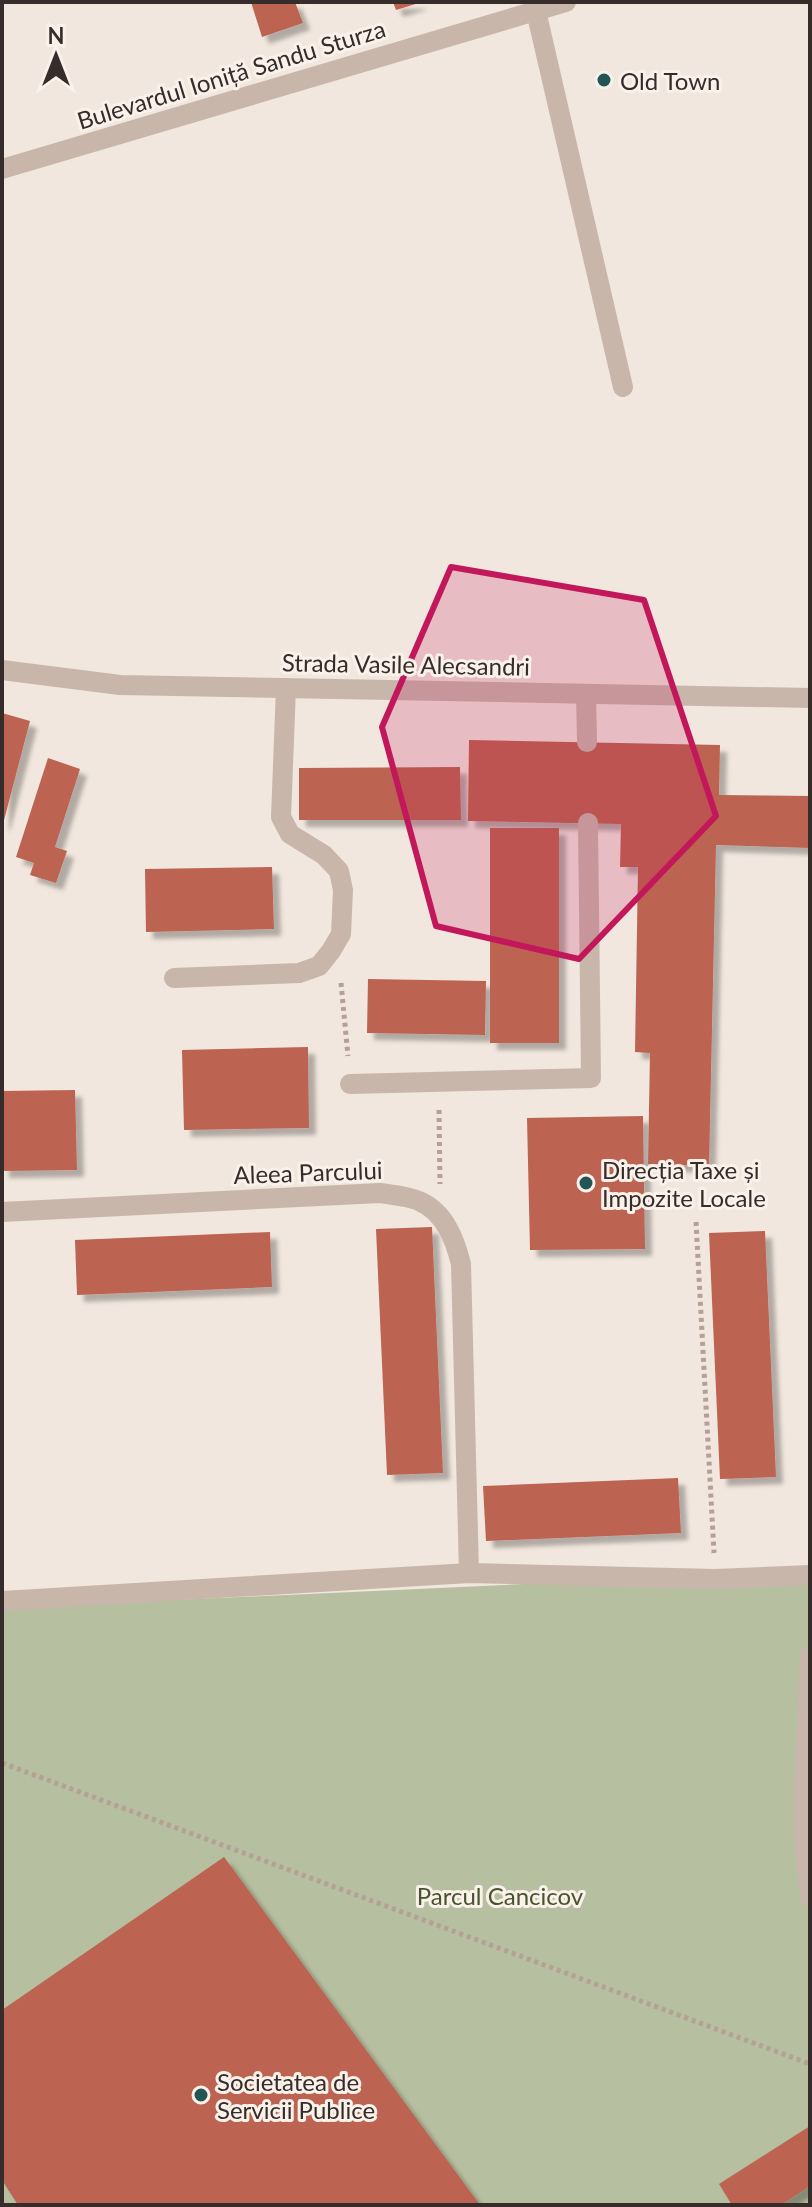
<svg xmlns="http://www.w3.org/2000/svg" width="812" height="2207" font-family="Lato,sans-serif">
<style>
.green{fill:#b6bf9f}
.building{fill:#bc6351;filter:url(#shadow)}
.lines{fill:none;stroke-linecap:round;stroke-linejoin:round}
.path{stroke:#b4a095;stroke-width:5;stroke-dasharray:4 4;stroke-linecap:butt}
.service{stroke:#c8b6ab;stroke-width:20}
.minor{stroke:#c8b6ab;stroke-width:20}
.tertiary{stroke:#c8b6ab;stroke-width:20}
.marked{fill:#c2185b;fill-opacity:0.2;stroke:#c2185b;stroke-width:6;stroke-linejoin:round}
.poi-dot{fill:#225554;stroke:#f9f1ea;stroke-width:3}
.labels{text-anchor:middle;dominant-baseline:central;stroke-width:6;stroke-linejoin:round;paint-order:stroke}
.street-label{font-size:24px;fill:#362d2a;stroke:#f9f1ea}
.poi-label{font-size:24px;fill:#362d2a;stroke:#f9f1ea;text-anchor:start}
.park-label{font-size:24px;fill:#48532f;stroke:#f9f1ea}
</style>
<defs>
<filter id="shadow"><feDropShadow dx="7" dy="7" stdDeviation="2" flood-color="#0004"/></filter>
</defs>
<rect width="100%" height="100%" fill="#f1e7de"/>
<path class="green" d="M810,1571V2205H2V1608Z"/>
<g class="building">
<path d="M251,2H295L303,23L262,37Z"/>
<path d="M393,2H419V3L396,10Z"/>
<path d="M2,713L30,721L3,824H2Z"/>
<path d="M469,740L720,745L719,795L810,796V848L716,845L709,1166L648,1164L650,1053L635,1052L638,867H620L621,824L468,821Z"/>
<path d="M48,758L80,769L55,847L67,851L56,883L30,875L34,863L16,857Z"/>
<path d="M460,767L461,820H299V768Z"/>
<rect x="490" y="828" width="69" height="215"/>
<path d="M272,867L274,929L146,932L145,869Z"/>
<path d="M368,979L486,981L485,1035L367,1033Z"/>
<path d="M308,1047L309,1128L184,1130L182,1050Z"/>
<path d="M75,1090L77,1170L2,1171V1091Z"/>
<path d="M643,1116L645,1249L530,1250L527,1118Z"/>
<path d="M432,1227L443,1473L387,1475L376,1229Z"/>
<path d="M765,1231L776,1477L720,1479L709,1233Z"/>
<path d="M270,1232L272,1287L77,1295L75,1240Z"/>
<path d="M678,1478L681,1533L486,1541L483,1486Z"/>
<path d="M224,1857L480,2205H18L2,2180V2010Z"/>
<path d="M810,2126V2186L781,2205H732L719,2184Z"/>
</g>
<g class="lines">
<g class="path">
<path d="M341,983L348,1056"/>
<path d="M439,1110L440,1184"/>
<path d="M696,1222L714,1553"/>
<path d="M2,1763L810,2064"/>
</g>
<g class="service">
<path d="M586,694L587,742"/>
<path d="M174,978L299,973L319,966L331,951L341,934L343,890L339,871L324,855L290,834L281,817L286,688"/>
<path d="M350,1084L591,1078L588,823"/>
<path d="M810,1656L804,1789V1843L810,1897"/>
</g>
<g class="minor">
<path d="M536,11L623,387"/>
<path d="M2,1212L380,1193C393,1195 408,1196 419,1201C445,1212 455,1240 461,1264L469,1573"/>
<path d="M2,1601L469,1573L715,1579L810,1575"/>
</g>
<g class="tertiary">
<path d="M2,169L566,2"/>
<path d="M2,670L120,685L810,698"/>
</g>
</g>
<path class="marked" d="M451,567L644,600L716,816L579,959L436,926L382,727Z"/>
<g class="poi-dot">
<circle cx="604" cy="80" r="8"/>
<circle cx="586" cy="1183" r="8"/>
<circle cx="201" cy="2095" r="8"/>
</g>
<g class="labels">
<g class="street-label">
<text transform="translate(231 74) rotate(-17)">Bulevardul Ioniță Sandu Sturza</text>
<text transform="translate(406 664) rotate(1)">Strada Vasile Alecsandri</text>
<text transform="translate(308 1172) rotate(-2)">Aleea Parcului</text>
</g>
<g class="poi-label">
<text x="620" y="80">Old Town</text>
<text x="602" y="1169">Direcția Taxe și<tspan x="602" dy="28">Impozite Locale</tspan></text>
<text x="217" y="2081">Societatea de<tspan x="217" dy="28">Servicii Publice</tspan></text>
</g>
<g class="park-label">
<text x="500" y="1895">Parcul Cancicov</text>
</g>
</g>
<rect width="812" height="2207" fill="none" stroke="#362d2a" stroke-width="8"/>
<g transform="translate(56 56)" stroke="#f9f1ea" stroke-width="6" paint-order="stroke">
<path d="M0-6L14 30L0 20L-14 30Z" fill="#362d2a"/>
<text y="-12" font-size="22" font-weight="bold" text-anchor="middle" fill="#362d2a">N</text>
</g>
</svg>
